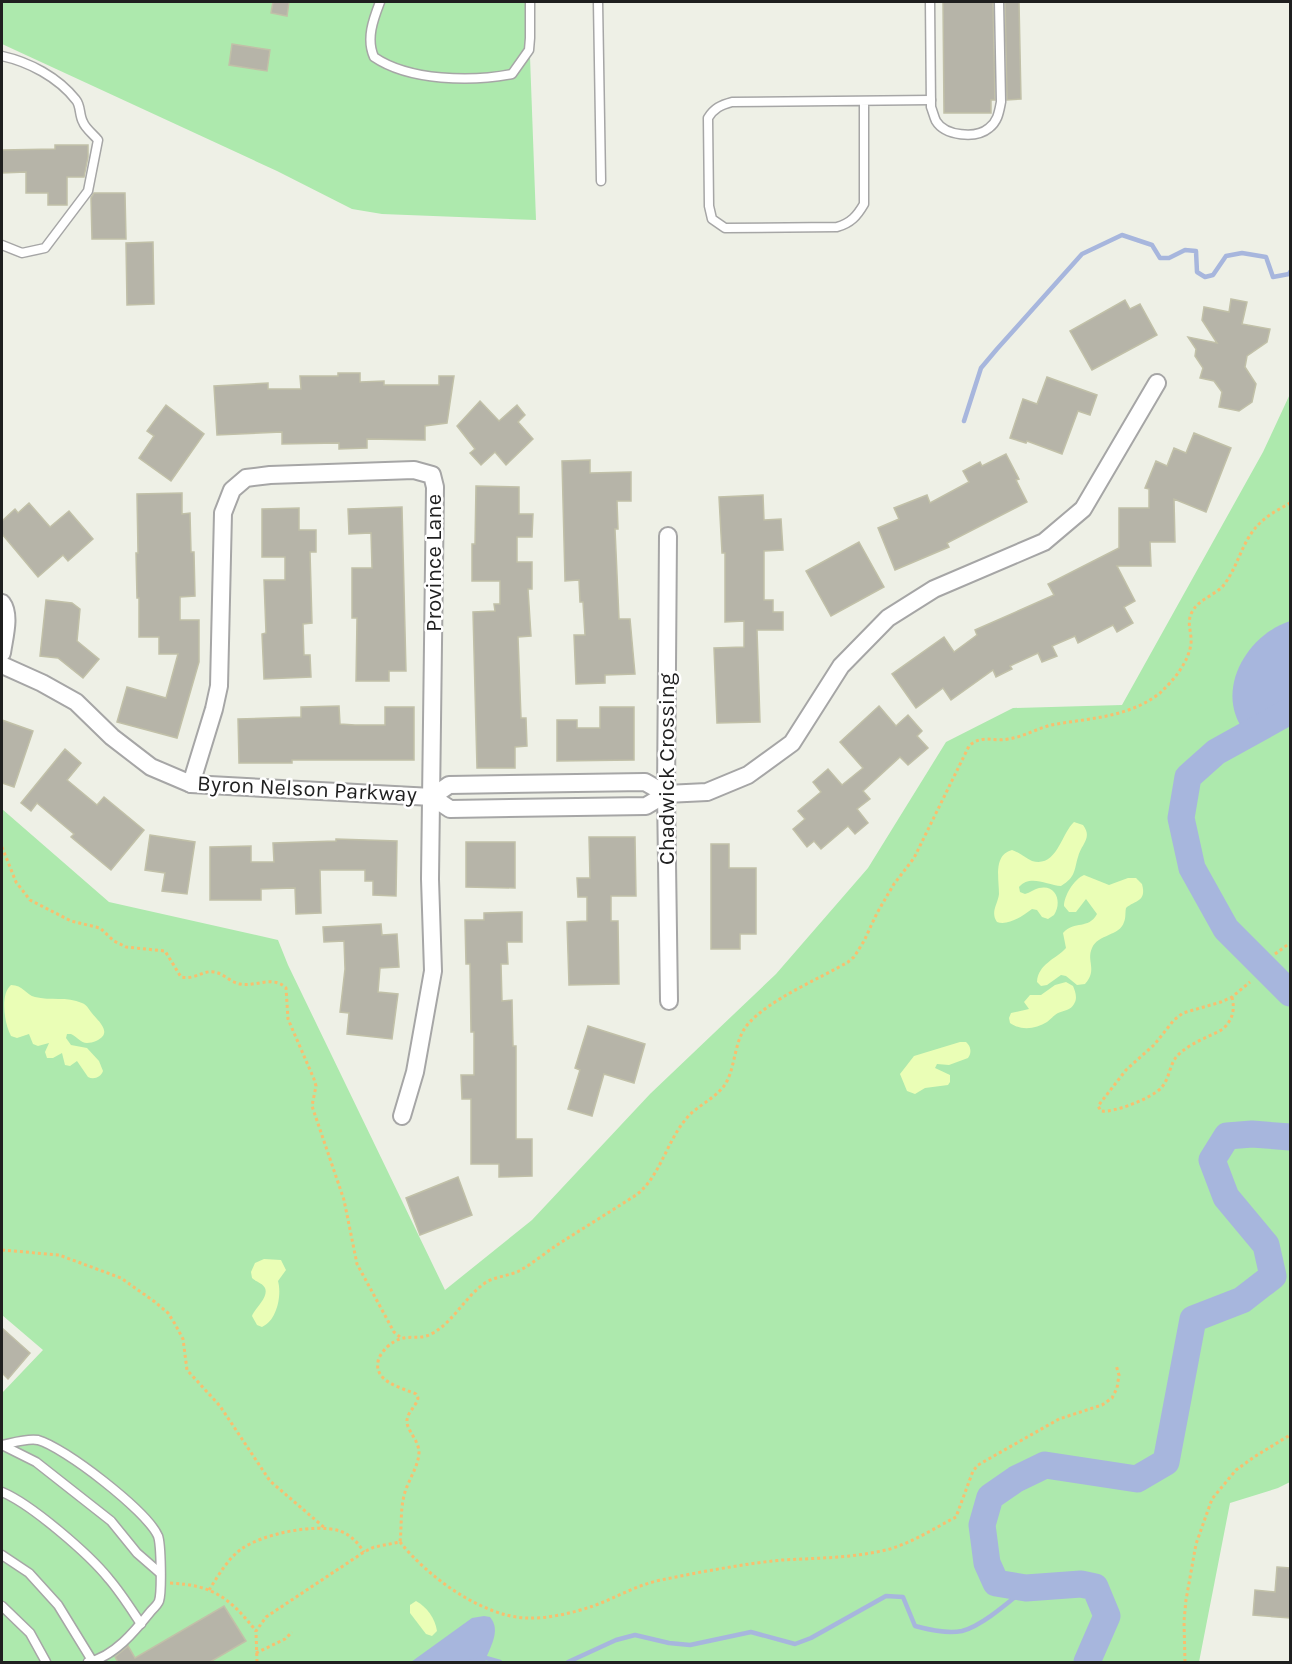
<svg xmlns="http://www.w3.org/2000/svg" width="1292" height="1664" font-family="Karla,sans-serif">
<style>
.grass{fill:#ade9ad}
.sand{fill:#eafeb6}
.water{fill:#a7b6dd}
.lines{fill:none;stroke-linecap:round;stroke-linejoin:round}
.stream{stroke:#a7b6dd;stroke-width:4.5}
.river{stroke:#a7b6dd;stroke-width:27}
.building{fill:#b6b4a8;stroke:#c1c0a8;stroke-width:1.5}
.lane-casing{stroke:#a6a6a6;stroke-width:11}
.street-casing{stroke:#a6a6a6;stroke-width:20}
.path{stroke:#f8bf6f;stroke-width:3;stroke-dasharray:3 3;stroke-linecap:butt}
.lane{stroke:#fff;stroke-width:8}
.street{stroke:#fff;stroke-width:16}
.labels{text-anchor:middle;dominant-baseline:central;stroke-width:5;stroke-linejoin:round;paint-order:stroke}
.street-label{font-size:22px;fill:#1f1f1f;stroke:#fff}
</style>
<rect width="100%" height="100%" fill="#eef0e6"/>
<g class="grass">
<path d="M2,2H528L536,220L382,214L352,209L277,171L2,44Z"/>
<path d="M1290,394V1482L1278,1488L1230,1503L1199,1662H2V1393L43,1350L2,1315V809L109,902L278,940L288,965L445,1290L532,1220L650,1094L776,974L868,868L946,742L1013,708L1122,705L1263,452Z"/>
</g>
<g class="sand">
<path d="M1074,822L1083,825C1093,838 1081,844 1078,857C1074,870 1076,877 1061,886C1047,885 1030,874 1019,887L1020,892L1025,894C1030,893 1034,889 1039,888C1057,884 1062,903 1054,915L1048,919L1042,917L1037,910L1032,909C1023,916 1008,926 997,922C990,912 998,904 999,894C999,879 993,855 1012,850C1019,852 1025,858 1032,861C1057,868 1061,834 1074,822Z"/>
<path d="M1084,875L1109,885L1128,878H1136L1142,884C1147,902 1135,900 1126,908C1125,913 1126,918 1124,922C1120,936 1098,934 1092,948C1086,961 1098,970 1085,984L1077,985L1066,976L1061,975L1047,985L1041,986L1037,982C1038,964 1056,959 1066,948L1063,933C1075,920 1088,930 1097,914L1086,899L1076,912H1069L1064,906C1064,896 1074,879 1084,875Z"/>
<path d="M1066,982L1073,986C1075,991 1078,998 1074,1004C1071,1010 1063,1011 1058,1013C1054,1015 1050,1020 1047,1022C1036,1029 1021,1031 1010,1023L1009,1018L1011,1013L1029,1009L1024,1002L1030,995H1041L1055,985Z"/>
<path d="M11,985C23,985 26,995 35,997C50,1001 67,996 82,1003C87,1005 88,1008 91,1012C98,1021 114,1033 96,1041C94,1042 89,1043 87,1043C81,1043 76,1036 71,1034H67L66,1038L71,1045L87,1048L99,1061L103,1071C101,1077 94,1080 88,1077L77,1061L70,1066L65,1065L62,1053L53,1058H47L45,1052L49,1043L38,1046L33,1044L29,1034L17,1038L11,1036C4,1023 0,994 11,985Z"/>
<path d="M960,1042H966C971,1046 972,1053 968,1058L949,1065L937,1064L935,1068L950,1075V1082L948,1085L925,1088L915,1094L907,1091L900,1074L914,1056Z"/>
<path d="M264,1259L281,1260L286,1270L278,1281C282,1295 277,1321 262,1327L257,1325L252,1316C255,1308 269,1297 265,1288C263,1283 256,1282 252,1278L251,1272L255,1263Z"/>
<path d="M416,1601C427,1607 435,1618 437,1631L432,1636L426,1634L410,1613V1605Z"/>
</g>
<g class="water">
<path d="M1290,621V711L1244,731C1214,690 1247,635 1290,621Z"/>
<path d="M484,1616L490,1617C502,1631 489,1648 485,1662H411L472,1618Z"/>
</g>
<g class="lines">
<g class="stream">
<path d="M964,421L981,368L997,349L1082,254L1122,235L1152,245L1160,258H1169L1185,250L1196,251L1197,272L1205,277L1213,275L1226,256L1242,253L1266,257L1273,277L1289,274L1290,272"/>
<path d="M470,1662L486,1658L500,1662"/>
<path d="M568,1662L616,1640L635,1635L669,1643L690,1645L751,1632L795,1644L811,1638L886,1596L903,1597L915,1626C930,1630 947,1634 962,1631C982,1626 1010,1601 1026,1588"/>
</g>
<g class="river">
<path d="M1290,711L1216,752L1188,777L1181,818L1192,868L1226,929L1290,993"/>
<path d="M1087,1662L1107,1616L1095,1587L1081,1584L1026,1588L996,1583L987,1563L982,1525L990,1497L1016,1479L1045,1465L1137,1479L1166,1462L1193,1319L1242,1300L1273,1276L1266,1245L1226,1197L1212,1160L1227,1136L1252,1134L1290,1137"/>
</g>
</g>
<g class="building">
<path d="M273,2H289L287,16L271,13Z"/>
<path d="M943,2H993L995,100H991V113H944Z"/>
<path d="M1005,2H1019L1021,99L1007,100Z"/>
<path d="M232,44L270,50L267,71L229,65Z"/>
<path d="M55,145H88V157L84,177H67V205H48V193H26V172L2,173V150L55,149Z"/>
<path d="M94,193H125L126,239H92L91,198Z"/>
<path d="M153,242L154,304L127,305L126,243Z"/>
<path d="M1231,299L1247,302L1242,324L1270,329L1267,342L1247,356L1245,367L1256,384L1252,402L1239,411L1219,407L1222,392L1214,381L1200,378L1203,368L1195,356L1196,349L1188,337L1217,343L1202,320L1204,307L1229,312Z"/>
<path d="M1125,300L1130,309L1140,304L1157,335L1092,370L1070,331Z"/>
<path d="M338,373H360V382L384,381V385H439V376H454L447,423L425,426V440L367,439V448L339,449V443L282,444V432L217,435L214,386L268,383V389H301L300,376H338Z"/>
<path d="M1047,377L1097,395L1090,415L1078,411L1062,454L1027,441L1026,443L1010,438L1023,399L1037,404Z"/>
<path d="M480,401L499,421L517,405L525,415L518,422L533,439L506,465L495,452L481,465L470,453L475,449L457,426Z"/>
<path d="M166,405L204,434L171,481L139,458L154,436L147,431Z"/>
<path d="M1194,433L1231,448L1206,512L1174,499L1175,542H1150L1151,566H1117L1135,601L1124,607L1133,623L1117,632L1113,625L1078,643L1075,636L1052,646L1057,656L1042,662L1038,653L1010,666L1012,669L996,677L993,670L951,700L943,688L916,708L892,674L944,637L954,652L977,635L975,630L1054,595L1048,584L1119,548V508H1149V489L1145,488L1156,461L1167,466L1174,448L1186,453Z"/>
<path d="M1006,454L1019,479L1016,480L1027,502L947,543L949,547L895,570L878,528L899,519L894,508L927,495L930,503L969,482L963,471L980,462L982,466Z"/>
<path d="M590,460V473L631,472V501H617L618,529H615L619,619H630L635,674L605,675V683L576,684L574,635H585L583,602H580L579,580L565,581L562,461Z"/>
<path d="M476,486L519,487V514H533L532,537H517V562H532V589H528L531,636L518,637L521,718H526L527,746L515,747V768H477L473,612L495,611L494,604H500V581H472V544H475Z"/>
<path d="M182,493V514L190,513L191,552H194L195,596L180,597V620H199V662L177,738L117,722L127,687L166,698L178,654H159V637H139V598H137L136,553H138L137,494Z"/>
<path d="M763,495L764,520L781,519L783,550L764,551V600H773V612H783V630H757L760,722L717,723L714,648L744,647V621L725,622V553H722L719,497Z"/>
<path d="M29,503L50,527L69,511L93,539L68,561L63,555L38,577L2,534V521L15,509L18,513Z"/>
<path d="M402,507L406,671H389V681H356L357,618H352V568H372L371,533L349,534L348,509Z"/>
<path d="M299,508V530H316V552H310L312,623L303,624L304,655H310L311,677L264,679L262,634L266,633L264,580H285V557H262V509Z"/>
<path d="M859,542L884,587L831,616L806,571Z"/>
<path d="M46,600L72,603L80,609L77,641L99,659L83,678L58,658L40,656Z"/>
<path d="M339,706L340,724L355,725H385V707H414V760H292V763H239L238,719L301,717V707Z"/>
<path d="M879,706L896,726L908,715L922,731L917,736L928,748L908,765L900,757L863,791L870,799L857,809L868,823L855,834L848,826L821,849L814,841L807,847L793,829L805,819L798,811L821,792L813,782L828,769L842,785L863,768L840,742Z"/>
<path d="M600,707H634V760L557,761V720H577V728H600Z"/>
<path d="M2,720L33,731L14,787L2,783Z"/>
<path d="M65,749L81,763L67,780L97,805L104,797L144,830L111,870L71,837L74,834L37,803L31,811L21,803Z"/>
<path d="M150,835L195,842L187,894L162,891L165,873L145,870Z"/>
<path d="M589,837H635L636,896H611V921H618L619,984L569,985L567,922L587,921V897H578L577,878H590Z"/>
<path d="M336,839L397,841L396,896L373,895V881H365V870H320L321,913L296,914L295,888L261,889V900H210V847L251,846V862H274L273,843L336,841Z"/>
<path d="M466,842H515V888L466,887Z"/>
<path d="M711,844H729V868H756V934H740V949H711Z"/>
<path d="M522,912V942H507L508,964H501L502,1001L512,1000L513,1046H516V1139H532V1176L499,1177V1164H471V1099H462L461,1075H474V1032H471L470,964H466L465,920H484V913Z"/>
<path d="M381,924L382,935L397,934L399,967L380,968L378,992L398,994L392,1039L347,1034L349,1013L340,1012L345,969L344,941L324,942L323,927Z"/>
<path d="M588,1026L645,1044L634,1083L604,1074L592,1116L568,1109L580,1070L575,1068Z"/>
<path d="M458,1177L472,1215L420,1235L406,1198Z"/>
<path d="M2,1328L30,1353L8,1379L2,1373Z"/>
<path d="M1277,1567L1290,1568V1618L1253,1615L1255,1590L1275,1592Z"/>
<path d="M224,1606L246,1641L210,1662H118L115,1657L128,1646L135,1658Z"/>
</g>
<g class="lines">
<defs>
<g id="lane">
<path d="M380,2C373,20 366,39 374,57C409,81 472,82 512,74L529,50L530,38V2"/>
<path d="M598,2L601,181"/>
<path d="M930,2L931,107C933,112 934,117 936,121C945,136 976,139 989,128C998,121 999,112 1001,102L999,2"/>
<path d="M2,56C29,62 58,77 76,100C81,106 79,115 83,122C85,128 93,134 98,140L88,191L45,248L22,253L2,245"/>
<path d="M864,101V204C857,216 851,223 837,227L725,228L712,219L709,206L708,118C714,108 721,105 732,102L931,100"/>
<path d="M2,1445C12,1443 27,1438 38,1440C64,1447 147,1511 158,1536C161,1544 162,1592 159,1601C158,1604 154,1608 151,1611C135,1631 114,1657 88,1662"/>
<path d="M2,1445L36,1462L111,1521L137,1553L160,1573"/>
<path d="M2,1492C31,1504 89,1554 109,1579C121,1593 131,1609 141,1624"/>
<path d="M2,1555L29,1573L58,1605L93,1662"/>
<path d="M2,1606L30,1633L46,1662"/>
</g>
<g id="street">
<path d="M668,536L666,794L669,1001"/>
<path d="M2,603C11,615 4,638 2,653"/>
<path d="M2,665L42,683L76,702L112,737L151,767L191,784L432,797L450,809L646,806L666,794L707,792L748,775L792,743L841,666L888,618L934,589L1044,542L1083,509L1157,383"/>
<path d="M191,784L214,709L219,686L223,513L232,490L246,478L270,475L414,470L432,475L435,487L430,879L433,971L415,1072L402,1116"/>
<path d="M432,797L449,785L645,782L666,794"/>
</g>
</defs>
<use href="#lane" class="lane-casing"/>
<use href="#street" class="street-casing"/>
<g class="path">
<path d="M2,847L16,882L30,900L71,921L100,928L114,941L126,947L165,951L181,977C196,980 202,970 214,972C223,973 230,982 240,984C256,987 273,975 286,988L288,1019L314,1079L316,1086L312,1106L344,1200L357,1264L394,1332L400,1337"/>
<path d="M1275,954L1290,943"/>
<path d="M1232,997C1235,1010 1233,1019 1223,1029C1209,1037 1190,1043 1178,1055C1169,1064 1170,1079 1161,1088C1152,1098 1114,1113 1101,1111L1098,1106L1126,1070L1154,1045L1174,1020L1183,1013L1221,1002L1232,997L1250,982"/>
<path d="M2,1250L59,1255L121,1278L155,1302L168,1313L175,1324L183,1339L187,1370L220,1406L270,1481L326,1529"/>
<path d="M400,1542C427,1576 481,1616 526,1618C547,1619 573,1613 593,1606C616,1598 636,1585 661,1580C700,1572 742,1564 782,1560C818,1558 855,1558 890,1549C913,1542 935,1528 956,1517L973,1471L978,1465L1059,1419L1102,1405L1112,1398L1117,1388L1119,1375L1116,1365"/>
<path d="M170,1583C213,1585 230,1598 256,1631"/>
<path d="M209,1590C218,1576 227,1560 240,1550C261,1534 315,1523 340,1531C351,1535 358,1543 364,1552"/>
<path d="M256,1653L285,1639L292,1632"/>
<path d="M257,1662L256,1631L266,1617L364,1552L374,1547L400,1542C402,1525 400,1508 405,1492C409,1479 418,1467 419,1453C419,1441 409,1433 407,1423C406,1413 416,1407 418,1398L416,1394C400,1387 371,1381 379,1358C381,1354 384,1350 387,1347C406,1330 416,1343 433,1333C454,1321 465,1297 485,1283C496,1276 509,1276 519,1271C532,1264 545,1253 557,1245C582,1229 608,1213 633,1197C659,1181 666,1142 686,1119C697,1105 716,1099 726,1083C736,1065 734,1040 748,1024C770,999 819,979 848,962L854,957L864,941L877,913L894,884L914,858L969,746C982,734 993,742 1008,739C1023,737 1036,729 1051,725C1089,718 1128,718 1160,693C1173,681 1189,662 1191,643C1192,632 1186,623 1192,612C1199,598 1218,595 1226,582C1239,563 1243,539 1260,523C1269,514 1280,509 1290,503"/>
<path d="M1185,1662L1184,1621L1186,1600L1196,1544L1212,1499L1236,1470L1254,1457L1290,1435"/>
</g>
<use href="#lane" class="lane"/>
<use href="#street" class="street"/>
</g>
<g class="labels">
<g class="street-label">
<text transform="translate(434 563) rotate(-90)">Province Lane</text>
<text transform="translate(667 769) rotate(-90)">Chadwick Crossing</text>
<text transform="translate(307 789) rotate(3)">Byron Nelson Parkway</text>
</g>
</g>
<rect width="1292" height="1664" fill="none" stroke="#1f1f1f" stroke-width="6"/>
</svg>
